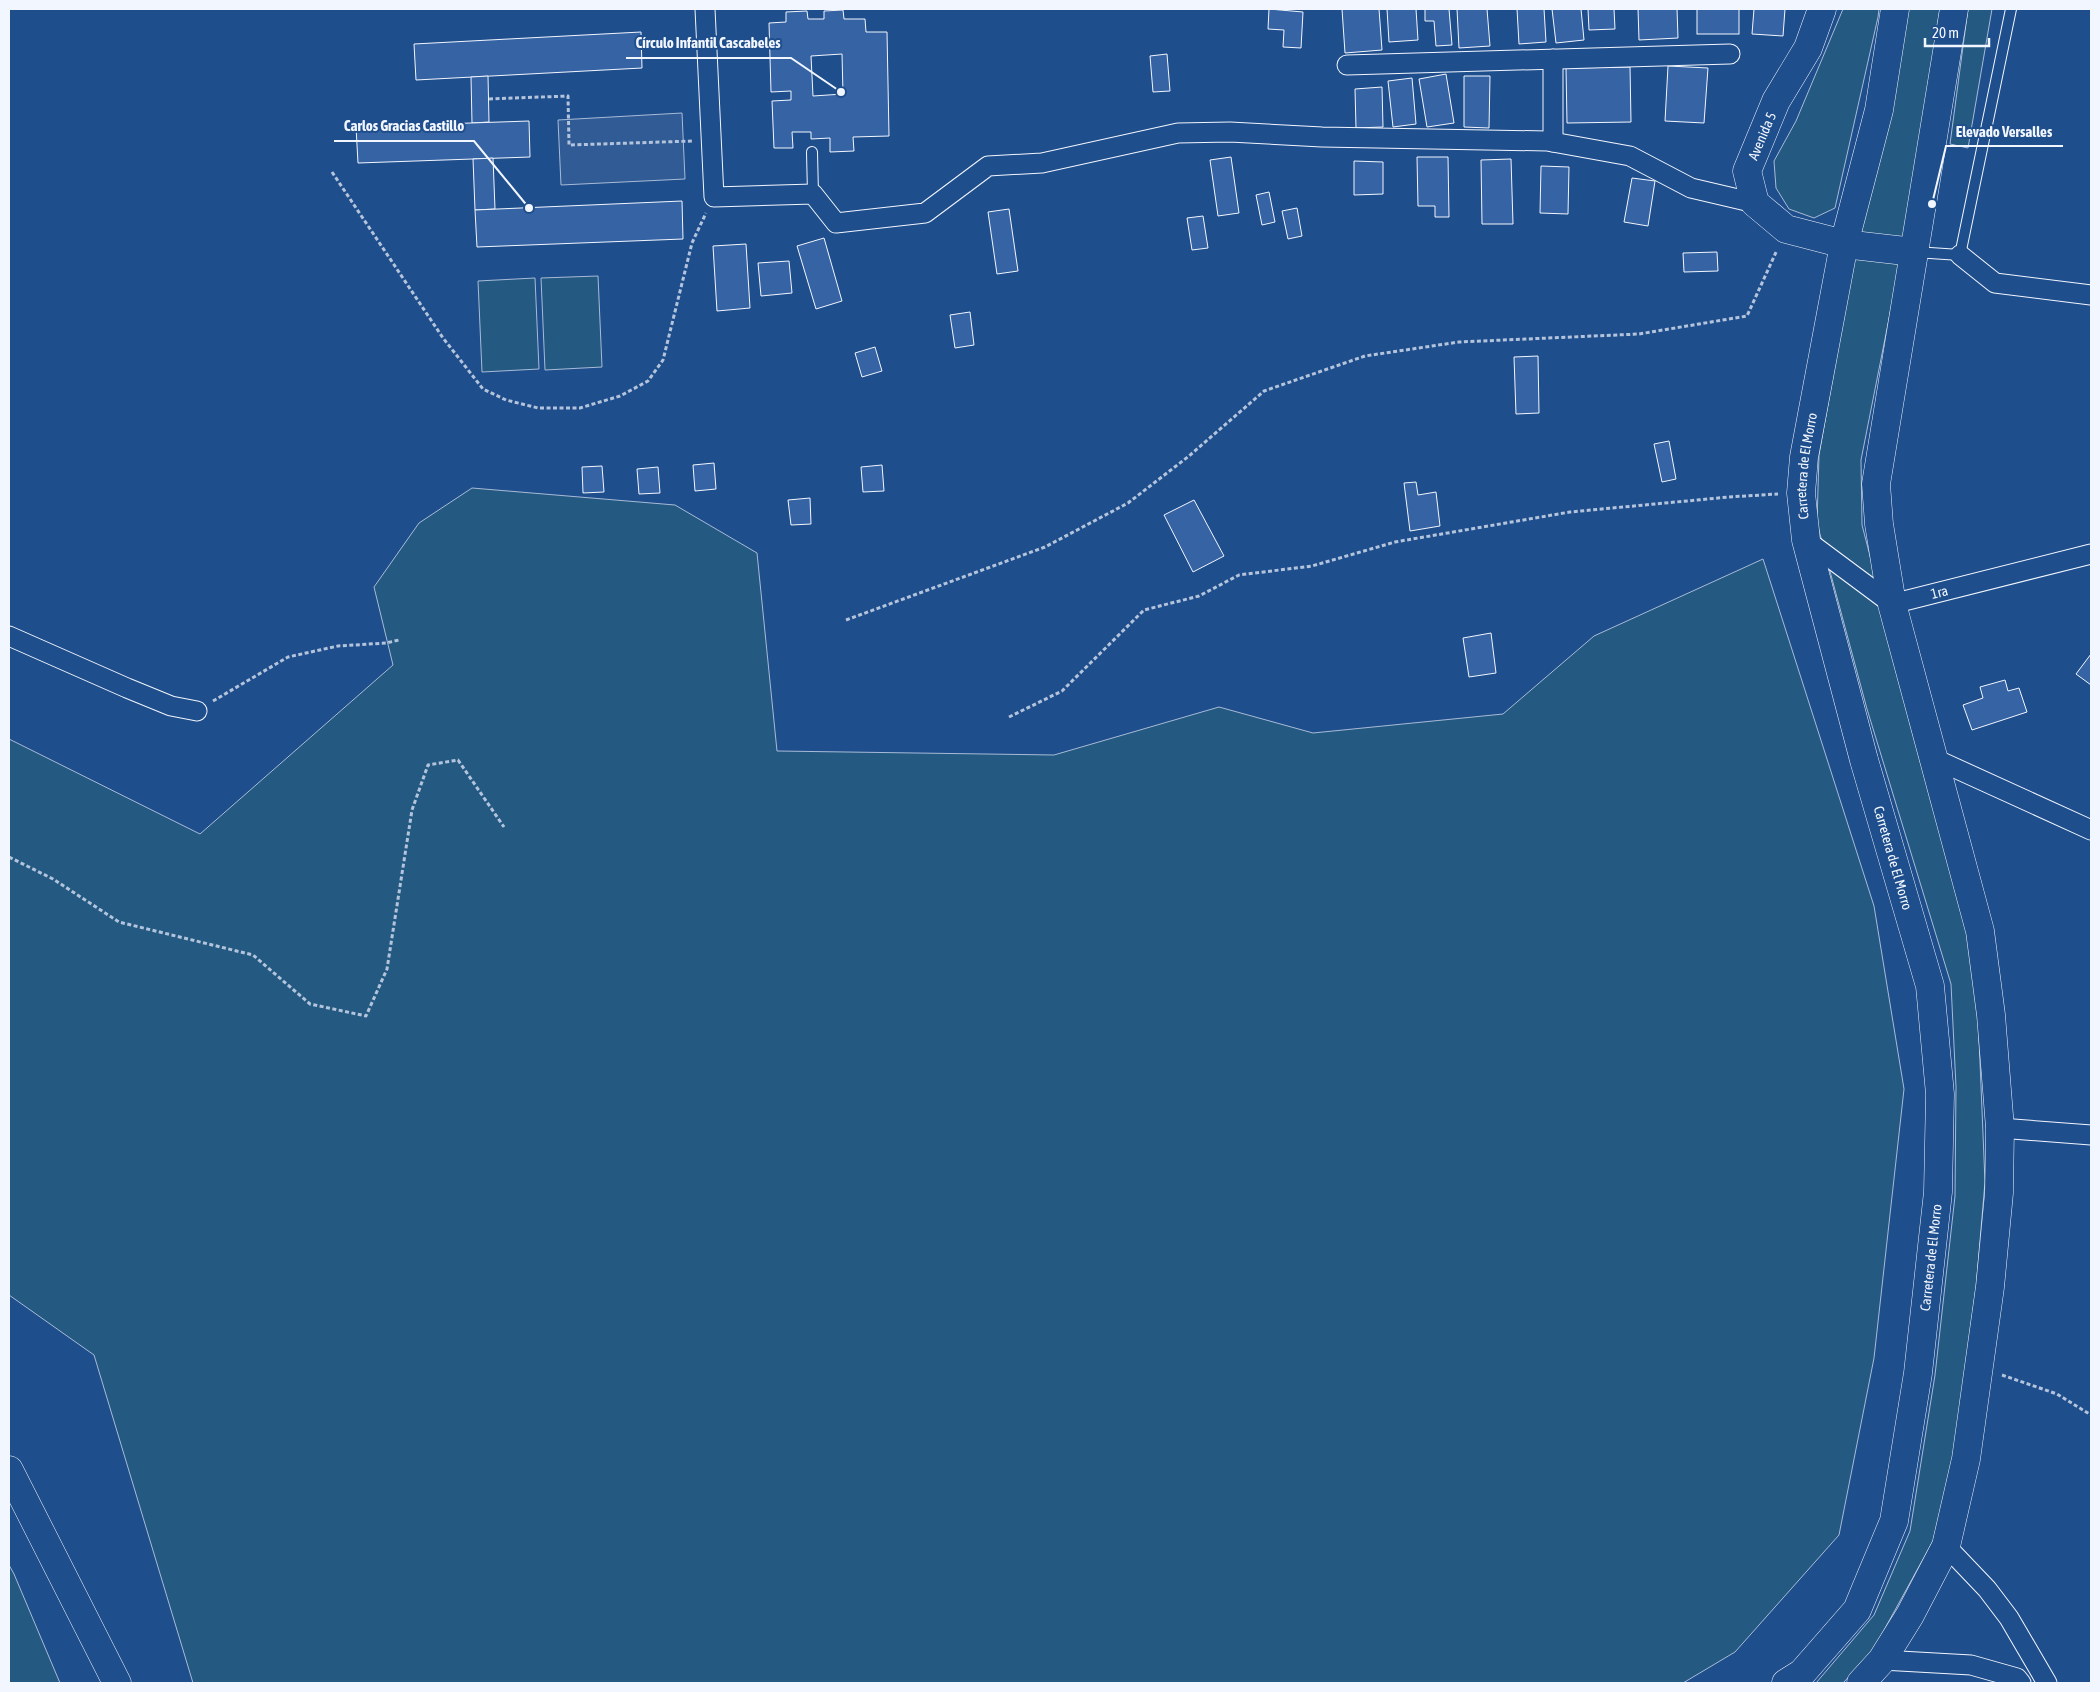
<svg xmlns="http://www.w3.org/2000/svg" width="2100" height="1692" font-family="'Asap Condensed',sans-serif">
<style>
.green{fill:#245a82;stroke:#a8bbd7}
.parking{fill:#305b95;stroke:#a8bbd7}
.building{fill:#3563a3;stroke:#f2f6ff;fill-rule:evenodd}
.lines{fill:none;stroke-linecap:round;stroke-linejoin:round}
.lane-casing{stroke:#f2f6ff;stroke-width:12}
.street-casing{stroke:#f2f6ff;stroke-width:21}
.secondary-casing{stroke:#f2f6ff;stroke-width:29}
.primary-casing{stroke:#f2f6ff;stroke-width:29}
.path{stroke:#b3c4dc;stroke-width:3;stroke-dasharray:4 2.5;stroke-linecap:butt}
.lane{stroke:#1f4e8c;stroke-width:10}
.street{stroke:#1f4e8c;stroke-width:19}
.secondary{stroke:#1f4e8c;stroke-width:28}
.primary{stroke:#1f4e8c;stroke-width:28}
.labels{text-anchor:middle;dominant-baseline:central;stroke-width:4;stroke-linejoin:round;paint-order:stroke}
.street-label{font-size:14px;fill:#f2f6ff;stroke:#1f4e8c}
.leader{fill:none;stroke:#f2f6ff;stroke-width:2}
.callout-dot{fill:#f2f6ff;stroke:#1f4e8c;stroke-width:2}
.callout-label{font-size:15px;text-anchor:middle;font-weight:bold;fill:#f2f6ff;stroke:#1f4e8c;stroke-width:4;stroke-linejoin:round;paint-order:stroke}
</style>
<rect width="100%" height="100%" fill="#1f4e8c"/>
<g class="green">
<path d="M1843,9H1879L1878,17L1835,208L1814,218L1789,209L1776,188L1774,161L1796,121Z"/>
<path d="M1905,9H1940L1905,239L1857,236Z"/>
<path d="M1968,9H1992L1968,148L1950,144Z"/>
<path d="M1854,258L1900,263L1861,460L1862,525L1967,930L1978,1014L1985,1182L1976,1288L1952,1466L1933,1541L1872,1652L1843,1683H1816L1874,1615L1910,1531L1935,1375L1955,1196L1956,1087L1951,984L1867,709L1817,523L1819,455Z"/>
<path d="M598,276L602,367L545,370L541,278Z"/>
<path d="M535,278L539,369L482,372L478,281Z"/>
<path d="M472,488L675,505L757,553L777,751L1054,755L1219,707L1313,733L1503,714L1594,636L1763,559L1874,906L1904,1089L1874,1358L1839,1535L1735,1652L1683,1683H193L94,1355L9,1295V739L200,834L393,665L374,587L419,523Z"/>
<path d="M9,1565L14,1574L60,1683H9Z"/>
</g>
<path class="parking" d="M682,113L685,179L561,185L558,120Z"/>
<g class="building">
<path d="M1269,9L1303,12L1301,48L1283,47L1284,30L1268,29Z"/>
<path d="M1342,9H1379L1382,50L1345,53Z"/>
<path d="M1387,9H1416L1418,40L1389,42Z"/>
<path d="M1425,9H1449L1452,45L1436,46L1434,21H1425Z"/>
<path d="M1457,9H1487L1490,46L1459,48Z"/>
<path d="M1517,9H1544L1546,42L1519,44Z"/>
<path d="M1552,9H1581L1584,40L1556,43Z"/>
<path d="M1588,9H1614L1615,29L1589,30Z"/>
<path d="M1638,9H1677L1678,38L1639,40Z"/>
<rect x="1697" y="9" width="42" height="25"/>
<path d="M1754,9H1785L1783,36L1752,34Z"/>
<path d="M843,10L844,19H865L866,32H887L889,136L853,137L854,151L830,152V138L811,139V132H792L793,148H774L772,101L791,100V91L771,92L769,23L786,22V12L807,11L808,19H824V11ZM842,54L843,94L813,96L811,56Z"/>
<path d="M641,32L642,68L416,80L414,44Z"/>
<path d="M1167,54L1170,91L1153,92L1150,56Z"/>
<path d="M1668,66L1708,68L1704,123L1665,121Z"/>
<path d="M1630,67L1631,122L1567,123L1566,68Z"/>
<path d="M1446,74L1454,123L1427,127L1419,79Z"/>
<path d="M488,76L489,122L472,123L471,77Z"/>
<path d="M1464,76H1490L1489,128L1464,127Z"/>
<path d="M1412,78L1416,124L1393,127L1388,81Z"/>
<path d="M1382,87L1383,127L1356,128L1355,89Z"/>
<path d="M529,121L530,157L358,163L356,127Z"/>
<path d="M1231,157L1239,213L1218,216L1210,160Z"/>
<path d="M1417,157H1448L1449,217H1435V206H1418Z"/>
<path d="M493,158L495,209L475,210L473,159Z"/>
<path d="M1511,159L1513,224H1482L1481,160Z"/>
<path d="M1354,161L1383,162V194L1354,195Z"/>
<path d="M1541,166L1569,167L1568,214L1540,213Z"/>
<path d="M1632,178L1655,181L1648,226L1624,222Z"/>
<path d="M1269,192L1275,222L1262,225L1256,195Z"/>
<path d="M682,201L683,239L477,247L475,210Z"/>
<path d="M1297,208L1302,236L1288,239L1282,211Z"/>
<path d="M1009,209L1018,271L997,274L988,212Z"/>
<path d="M1203,216L1208,248L1192,250L1187,218Z"/>
<path d="M824,238L842,301L816,309L797,246Z"/>
<path d="M746,244L750,308L717,311L713,246Z"/>
<path d="M1717,252L1718,271L1684,272L1683,253Z"/>
<path d="M789,261L792,293L761,296L758,263Z"/>
<path d="M970,312L974,345L955,348L950,315Z"/>
<path d="M875,347L882,371L862,377L855,353Z"/>
<path d="M1538,356L1539,413L1516,414L1514,357Z"/>
<path d="M1669,441L1676,479L1662,482L1654,444Z"/>
<path d="M714,463L716,489L695,491L693,465Z"/>
<path d="M882,465L884,491L863,492L861,467Z"/>
<path d="M602,466L604,492L583,493L582,467Z"/>
<path d="M658,467L660,493L639,494L637,469Z"/>
<path d="M1416,482L1418,495L1436,492L1440,526L1410,531L1404,483Z"/>
<path d="M810,498L811,524L791,525L788,500Z"/>
<path d="M1194,500L1224,556L1193,572L1164,515Z"/>
<path d="M1491,633L1496,673L1469,677L1463,638Z"/>
<path d="M2091,654V685L2076,674Z"/>
<path d="M2005,680L2008,691L2019,688L2027,712L1972,730L1963,705L1983,698L1980,687Z"/>
</g>
<g class="lines">
<defs>
<g id="lane">
<path d="M812,152L813,194"/>
<path d="M1915,252L1960,255L2011,9"/>
</g>
<g id="street">
<path d="M705,9L714,197L813,194L836,223L925,213L988,166L1042,163L1178,133L1230,132L1322,137L1547,141L1630,156L1691,188L1755,203"/>
<path d="M1553,59V142"/>
<path d="M1347,65L1730,54"/>
<path d="M1960,255L1995,283L2091,295"/>
<path id="s1" d="M1806,540L1892,604L2091,554"/>
<path d="M9,636L127,688L171,706L197,711"/>
<path d="M1933,758L2091,830"/>
<path d="M2000,1128L2091,1135"/>
<path d="M1946,1546L1987,1589L2009,1618L2047,1683"/>
<path d="M1882,1660L1971,1665L2017,1678L2021,1683"/>
</g>
<g id="secondary">
<path d="M1822,9L1808,48L1776,101L1747,171L1755,203L1786,229L1844,244L1914,252"/>
<path d="M9,1470L117,1683"/>
</g>
<g id="primary">
<path id="s2" d="M1786,1683L1802,1673L1857,1610L1894,1521L1918,1373L1938,1192L1940,1094L1930,986L1864,760L1806,540L1801,493L1804,457L1844,244L1879,110L1895,9"/>
<path d="M1861,1683L1882,1660L1910,1615L1946,1546L1966,1459L1990,1287L1999,1193L2000,1128L1991,1015L1980,931L1892,604L1879,524L1876,484L1954,9"/>
</g>
</defs>
<use href="#lane" class="lane-casing"/>
<use href="#street" class="street-casing"/>
<use href="#secondary" class="secondary-casing"/>
<use href="#primary" class="primary-casing"/>
<g class="path">
<path d="M489,99L568,96L569,145L693,141"/>
<path d="M332,172L443,338L483,389L506,400L538,408H580L620,396L648,381L663,360L692,243L706,213"/>
<path d="M846,620L1045,547L1128,503L1189,456L1264,391L1365,356L1459,342L1639,334L1747,316L1777,250"/>
<path d="M213,701L288,657L338,646L386,643L399,640"/>
<path d="M1009,717L1062,691L1144,610L1199,596L1239,575L1312,566L1395,542L1570,512L1729,497L1778,494"/>
<path d="M9,857L53,879L119,922L253,955L310,1004L366,1016L387,969L412,810L428,765L458,760L504,827"/>
<path d="M2002,1375L2057,1394L2091,1415"/>
</g>
<use href="#lane" class="lane"/>
<use href="#street" class="street"/>
<use href="#secondary" class="secondary"/>
<use href="#primary" class="primary"/>
</g>
<g class="labels">
<g class="street-label">
<text transform="translate(1762 136) rotate(-67)">Avenida 5</text>
<text stroke="none"><textPath href="#s2" startOffset="1275">Carretera de El Morro</textPath></text>
<text stroke="none"><textPath href="#s1" startOffset="156">1ra</textPath></text>
<text transform="translate(1893 858) rotate(74)">Carretera de El Morro</text>
<text stroke="none"><textPath href="#s2" startOffset="465">Carretera de El Morro</textPath></text>
</g>
</g>
<path class="leader" d="M841 92L791 58H626M529 208L474 141H334M1932 204L1946 146H2063"/>
<g class="callout-dot">
<circle cx="841" cy="92" r="5"/>
<circle cx="529" cy="208" r="5"/>
<circle cx="1932" cy="204" r="5"/>
</g>
<g class="callout-label">
<text x="708" y="48">Círculo Infantil Cascabeles</text>
<text x="404" y="131">Carlos Gracias Castillo</text>
<text x="2004" y="137">Elevado Versalles</text>
</g>
<rect width="2100" height="1692" fill="none" stroke="#f2f6ff" stroke-width="20"/>
<path d="M1925 38v8h64v-8" fill="none" stroke="#f2f6ff" stroke-width="2.5"/>
<text x="1932" y="38" font-size="15" fill="#f2f6ff" stroke="#1f4e8c" stroke-width="4" paint-order="stroke">20 m</text>
</svg>
